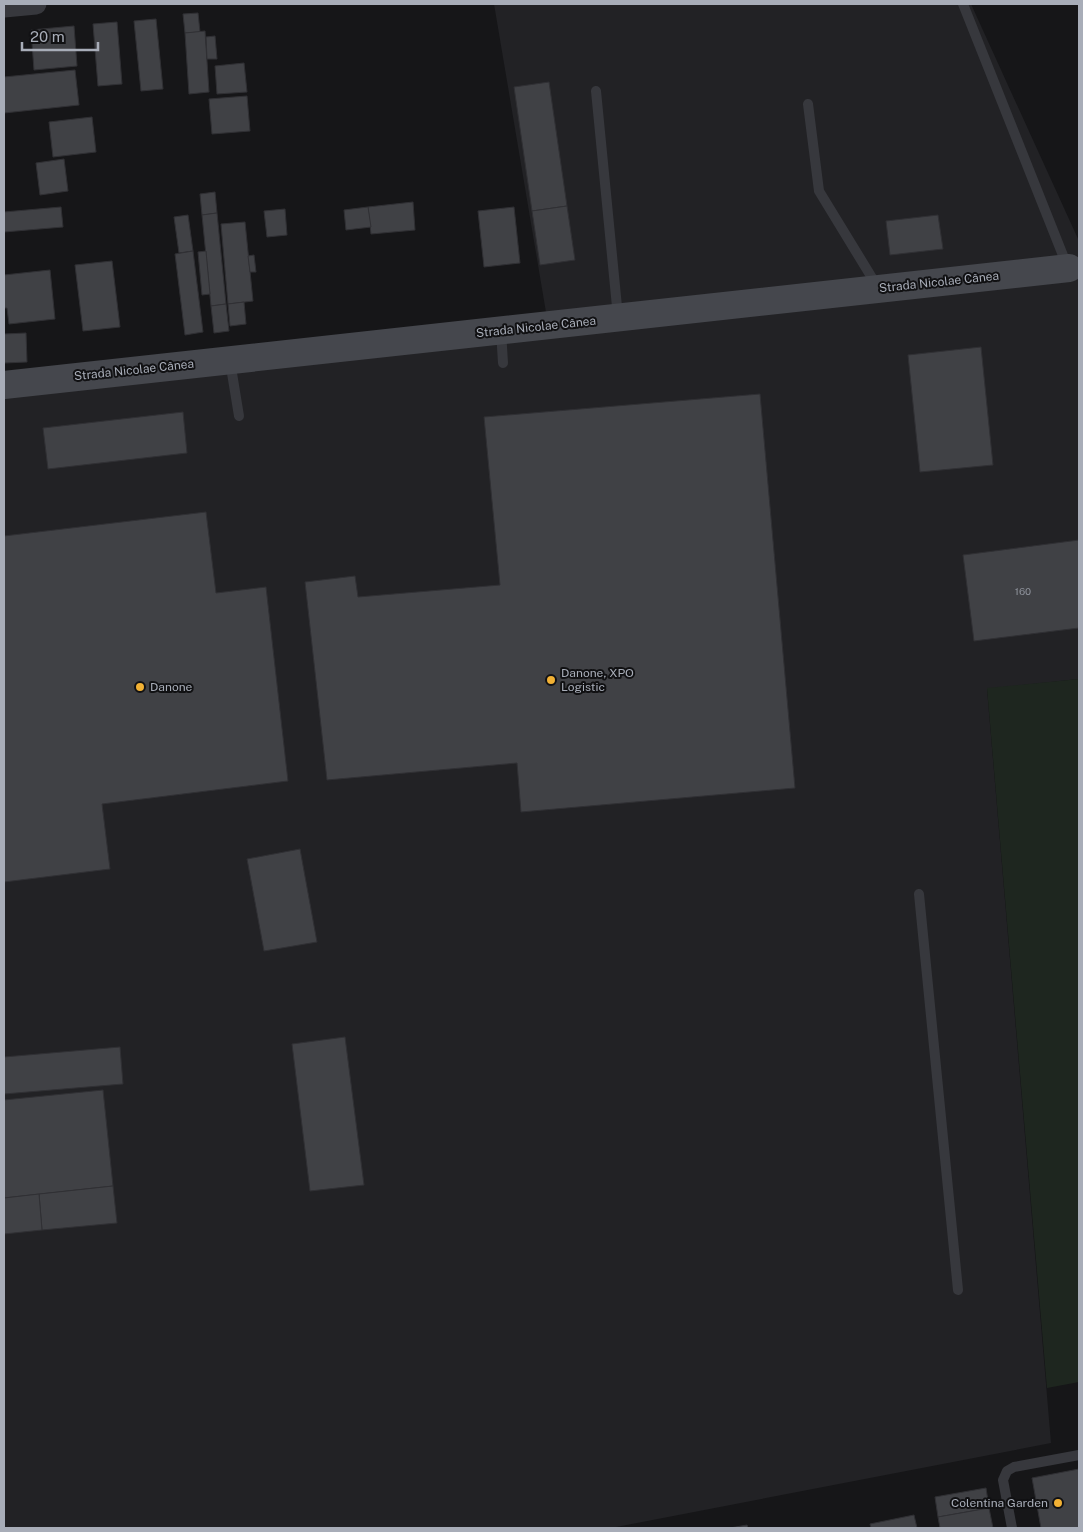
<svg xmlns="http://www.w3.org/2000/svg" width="1083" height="1532" font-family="'Public Sans',sans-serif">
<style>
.built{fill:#222225}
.green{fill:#1e261f}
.building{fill:#404145;stroke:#303034}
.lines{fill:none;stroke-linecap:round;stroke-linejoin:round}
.lane{stroke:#37383d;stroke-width:10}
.street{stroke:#37383d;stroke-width:21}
.secondary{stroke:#45474d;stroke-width:28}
.poi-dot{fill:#f2b134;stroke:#111113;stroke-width:2}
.labels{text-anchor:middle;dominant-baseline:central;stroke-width:4;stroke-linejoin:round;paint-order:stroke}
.number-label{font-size:10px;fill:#8e929b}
.street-label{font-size:12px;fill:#a8adb8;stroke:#111113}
.poi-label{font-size:12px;fill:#a8adb8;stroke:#111113;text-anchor:start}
</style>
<rect width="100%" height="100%" fill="#161618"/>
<path class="built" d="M494,4H971L1079,241V679L987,689L1051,1443L611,1528H4V397L550,336Z"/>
<path class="green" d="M1079,679V1382L1047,1388L987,688Z"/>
<g class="building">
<path d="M198,13L200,32L185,33L183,14Z"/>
<path d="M156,19L163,89L141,91L134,21Z"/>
<path d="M117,22L122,84L98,86L93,24Z"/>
<path d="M74,26L77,66L34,70L31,30Z"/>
<path d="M205,31L209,92L189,94L185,33Z"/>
<path d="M215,36L217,59H207L206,37Z"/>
<path d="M244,63L247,92L217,94L215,66Z"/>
<path d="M75,70L79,105L4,113V77Z"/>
<path d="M549,82L567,206L532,211L514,87Z"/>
<path d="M247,96L250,131L212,134L209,99Z"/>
<path d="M92,117L96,152L53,157L49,122Z"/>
<path d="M64,159L68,191L40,195L36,163Z"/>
<path d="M215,192L217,213L202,215L200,194Z"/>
<path d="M413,202L415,230L371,234L368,207Z"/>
<path d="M567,206L575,260L540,265L532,211Z"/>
<path d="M61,207L63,227L4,232V212Z"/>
<path d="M368,207L371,227L346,230L344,210Z"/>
<path d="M514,207L520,263L484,267L478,211Z"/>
<path d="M285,209L287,235L267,237L264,211Z"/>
<path d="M217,213L226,304L211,306L202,215Z"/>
<path d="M188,215L193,251L179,253L174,217Z"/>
<path d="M938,215L943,249L890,255L886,221Z"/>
<path d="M245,222L253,301L228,304L221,224Z"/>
<path d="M193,251L203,332L185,335L175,254Z"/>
<path d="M206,251L210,294L202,295L198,252Z"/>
<path d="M254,255L256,272H250L248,256Z"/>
<path d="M112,261L120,327L83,331L75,265Z"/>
<path d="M50,270L55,319L9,324L7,308H4V275Z"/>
<path d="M244,302L246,324L230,326L228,304Z"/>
<path d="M226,304L229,331L214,333L211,306Z"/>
<path d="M26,333L27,362L4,363V334Z"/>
<path d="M981,347L993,465L920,472L908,355Z"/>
<path d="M760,394L795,788L521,812L517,763L327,780L305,582L355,576L358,597L500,585L484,417Z"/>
<path d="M183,412L187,453L48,469L43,428Z"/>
<path d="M206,512L216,593L266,587L288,781L102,804L110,869L4,882V536Z"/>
<path d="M1079,540V628L974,641L963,555Z"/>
<path d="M300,849L317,942L264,951L247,859Z"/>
<path d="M345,1037L364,1185L310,1191L292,1044Z"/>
<path d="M120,1047L123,1084L4,1094V1057Z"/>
<path d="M103,1090L113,1186L4,1198V1100Z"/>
<path d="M113,1186L117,1223L42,1230L39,1194Z"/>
<path d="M39,1194L42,1230L4,1234V1198Z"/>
<path d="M1079,1469V1528H1041L1032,1478Z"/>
<path d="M986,1488L989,1508L938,1517L935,1497Z"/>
<path d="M989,1508L993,1528H940L938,1517Z"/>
<path d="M914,1515L917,1528H871L870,1524Z"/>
<path d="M747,1525L748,1528H730Z"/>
</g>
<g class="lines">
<g class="lane">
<path d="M963,4L1068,268"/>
<path d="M596,91L618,317"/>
<path d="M808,104L819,191L877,286"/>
<path d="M501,331L503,363"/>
<path d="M230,361L239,416"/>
<path d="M919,894L958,1290"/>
<path d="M1012,1528L1003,1480L1007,1471L1014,1467L1079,1455"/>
</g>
<path class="street" d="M4,7L36,4"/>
<path class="secondary" d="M4,385L1069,268"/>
</g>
<g class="poi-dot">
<circle cx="551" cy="680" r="5"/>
<circle cx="140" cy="687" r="5"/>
<circle cx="1058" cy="1503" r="5"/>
</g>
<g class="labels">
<g class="number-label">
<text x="1023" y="591">160</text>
</g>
<g class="street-label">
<text transform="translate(939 282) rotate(-6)">Strada Nicolae Cânea</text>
<text transform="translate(536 327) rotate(-6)">Strada Nicolae Cânea</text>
<text transform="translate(134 370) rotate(-6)">Strada Nicolae Cânea</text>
</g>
<g class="poi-label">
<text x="561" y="673">Danone, XPO<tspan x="561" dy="14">Logistic</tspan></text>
<text x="150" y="687">Danone</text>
<text x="1048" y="1503" text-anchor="end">Colentina Garden</text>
</g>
</g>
<rect width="1083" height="1532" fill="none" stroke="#a8adb8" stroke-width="10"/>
<path d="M22 42v8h76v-8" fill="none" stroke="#a8adb8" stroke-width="2.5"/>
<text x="30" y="42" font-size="15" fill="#a8adb8" stroke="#111113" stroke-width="4" paint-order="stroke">20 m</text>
</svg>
